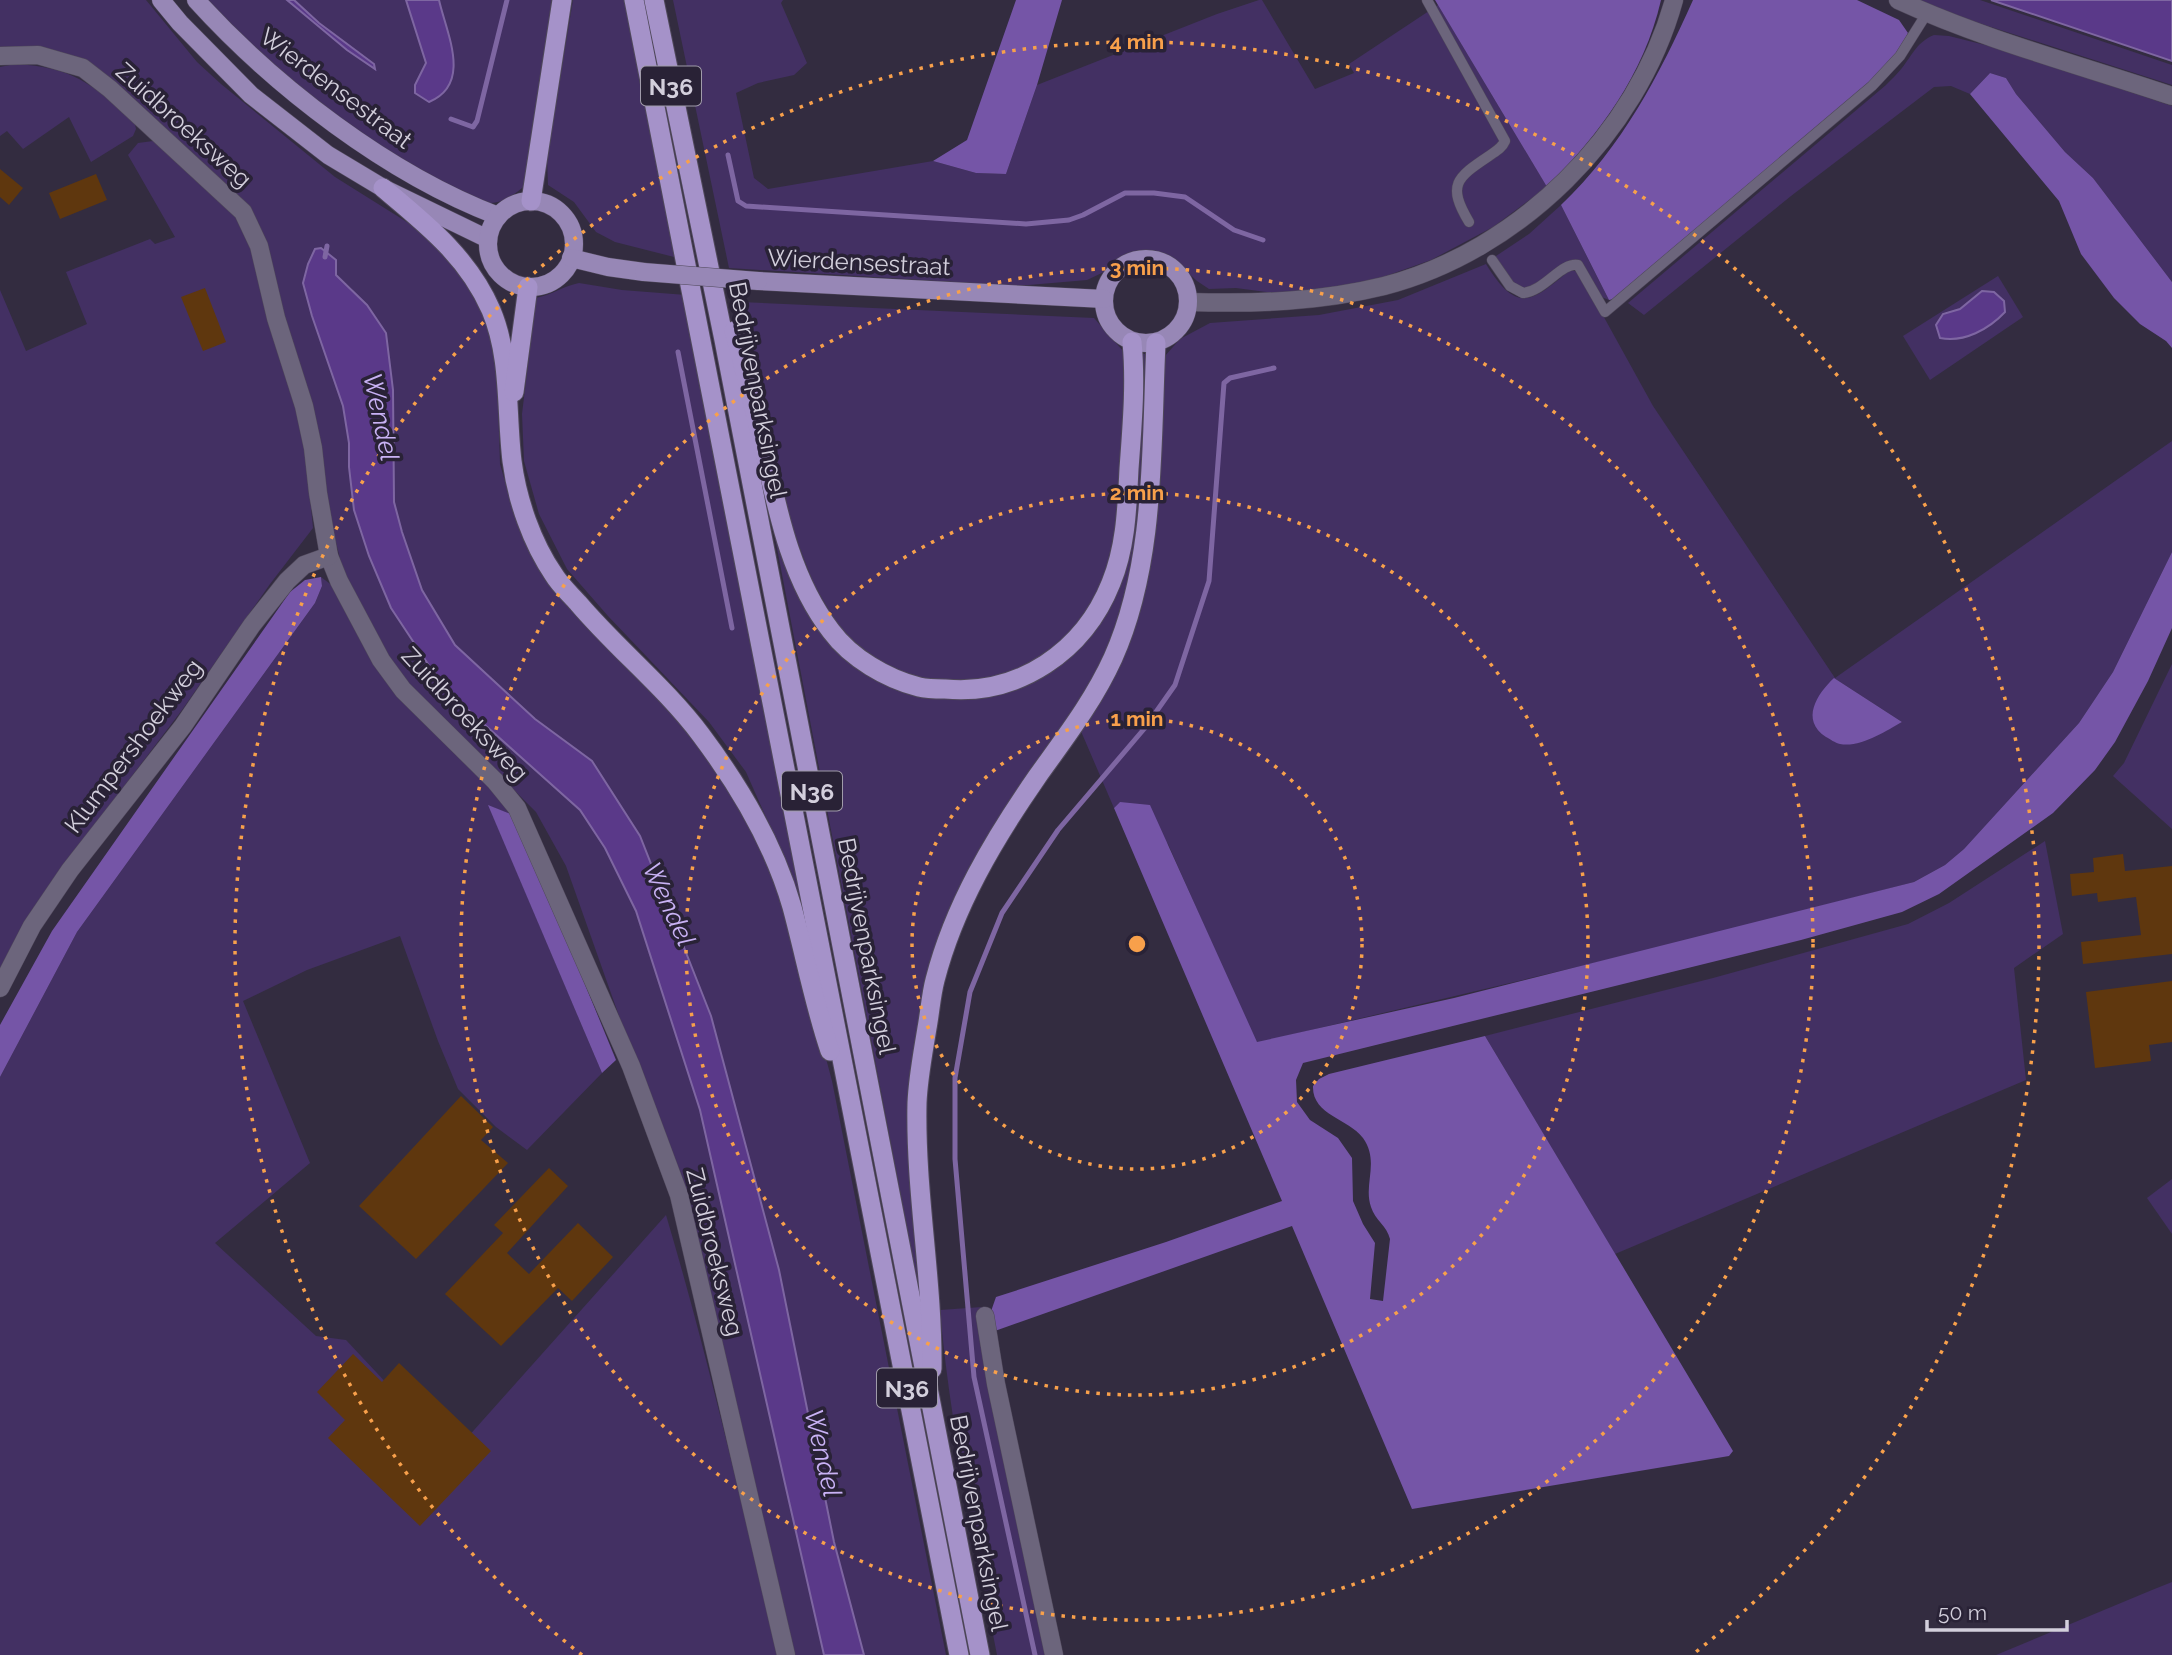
<svg xmlns="http://www.w3.org/2000/svg" width="2172" height="1655" font-family="Raleway,sans-serif">
<style>
.green{fill:#433063;fill-rule:evenodd}
.forest{fill:#7555a7}
.water{fill:#5a3989;stroke:#7e66a2;stroke-width:2}
.lines{fill:none;stroke-linecap:round;stroke-linejoin:round}
.stream{stroke:#7e66a2;stroke-width:5}
.building{fill:#5f370e}
.service-casing{stroke:#4f485a;stroke-width:11}
.minor-casing{stroke:#4f485a;stroke-width:19}
.primary-casing{stroke:#4f485a;stroke-width:19}
.trunk-casing{stroke:#4f485a;stroke-width:21}
.service{stroke:#6c657c;stroke-width:10}
.minor{stroke:#6c657c;stroke-width:18}
.primary{stroke:#9787b6;stroke-width:18}
.trunk{stroke:#a592c9;stroke-width:19}
.primary-bridge-casing{stroke:#4f485a;stroke-width:19;stroke-linecap:butt}
.primary-bridge{stroke:#9787b6;stroke-width:18}
.ring{fill:none;stroke:#f8a04b;stroke-width:3.5;stroke-dasharray:3.5 7}
.labels{text-anchor:middle;dominant-baseline:central;stroke-width:7;stroke-linejoin:round;paint-order:stroke}
.shield{fill:#292236;stroke:#a09baa;stroke-width:2}
.shield-label{font-size:23px;font-weight:bold;fill:#d3cfdc}
.street-label{font-size:24px;fill:#d3cfdc;stroke:#292236}
.water-label{font-size:26px;font-style:italic;fill:#c9b2f5;stroke:#292236}
.centre{fill:#f8a04b;stroke:#292236;stroke-width:3.5}
.ring-label{font-size:21px;text-anchor:middle;font-weight:bold;fill:#f8a04b;stroke:#292236;stroke-width:7;stroke-linejoin:round;paint-order:stroke}
</style>
<rect width="100%" height="100%" fill="#332c40"/>
<g class="green">
<path d="M0,0H146L197,62L221,84L335,177L426,234L477,295L489,329L497,370L500,464L516,520L645,685L693,738L729,786L768,863L806,983L832,1081L946,1655H864L834,1542L592,761L535,719L455,645L422,590L402,532L394,502L393,390L386,333L352,289L336,275L315,249L308,264L303,283L312,316L343,406L349,443V467L354,510L369,556L391,608L430,667L457,700L580,810L605,848L636,911L700,1110L824,1655H792L636,1064L566,866L536,812L500,776L428,712L386,657L345,579L276,300L268,251L259,224L248,207L109,78L0,50Z"/>
<path d="M205,0H406L426,63L415,85L429,101L443,18L439,0H556L530,181C501,208 488,208 452,194C365,135 274,80 205,0Z"/>
<path d="M573,0H625L678,258L615,242L596,232L574,202L548,185L547,158Z"/>
<path d="M673,0H783L781,3L807,63L794,75L758,83L736,93L754,178L768,189L933,161L976,173L1006,174L1037,85L1217,14L1259,0H1262L1315,89L1354,73L1349,64L1438,5L1547,187L1493,227L1431,260L1369,282L1281,294L1236,288L1209,289L1197,281L1171,257L1153,250L1130,253L1114,261L1106,271L1087,280L1017,286L729,268Z"/>
<path d="M1919,0H1980L2172,65V85L1963,18Z"/>
<path d="M1934,35L1949,36L2001,49L2172,106V282L2093,178L2065,152L2016,94L2006,78L1990,73L1970,94L1951,86L1934,87L1791,196L1644,315L1628,303L1886,85C1891,80 1897,74 1902,68C1913,54 1917,42 1934,35Z"/>
<path d="M15,64C73,67 92,84 134,121L136,129L133,136L91,162L69,117L23,149L7,131L0,136V67Z"/>
<path d="M153,141C184,168 225,194 245,230L298,414L305,444L313,528L270,584L182,710L100,818L0,973V290L26,351L87,324L66,272L150,239L155,244L175,237L128,155L138,143Z"/>
<path d="M1561,205L1609,300L1599,296L1577,264L1522,292L1511,284L1493,258L1529,234Z"/>
<path d="M1486,264C1517,314 1531,303 1570,270L1579,272L1653,406L1835,678L2172,441V552L2113,672L2079,723L1964,849L1945,865L1914,882L1683,942L1256,1043L1168,844L1120,802L1114,808L1080,729L1134,622L1165,356L1180,339L1210,323L1319,315L1398,300ZM1834,678L1902,722L1862,741Z"/>
<path d="M1998,276L2023,317L1930,380L1903,336Z"/>
<path d="M579,283L622,290L686,295L808,929L773,833L746,772L709,722L608,616L567,569L539,514L524,461L522,414L536,298C552,295 563,286 579,283Z"/>
<path d="M740,302L1094,318L1124,352L1127,381L1115,531L1103,585L1086,616L1056,648L1023,670L964,683L921,679L887,665L858,648L839,627L814,585L789,520Z"/>
<path d="M1141,354H1150L1140,542L1111,653L1019,793L925,1001L920,1295L767,496L782,550L874,677L999,693L1110,603Z"/>
<path d="M321,577L333,586L483,780L516,816L489,806L602,1073L527,1150L496,1127L458,1089L438,1041L400,936L307,970L243,1001L310,1163L215,1243L316,1336L346,1340L422,1421L458,1448L666,1215C709,1360 743,1508 777,1655H0V1077L77,932L315,603L322,586Z"/>
<path d="M2172,664V829L2113,776L2124,763Z"/>
<path d="M2045,841L2063,934L2014,968L2026,1080L1615,1254L1485,1036L1713,978L1908,924L1949,903Z"/>
<path d="M2172,1179V1234L2147,1198Z"/>
<path d="M982,1307L983,1333L1048,1655H997C975,1540 950,1426 940,1310Z"/>
<path d="M2172,1582V1655H1996L2152,1590Z"/>
</g>
<g class="forest">
<path d="M1016,0H1062L1037,85L1006,174L976,173L933,161L967,140Z"/>
<path d="M1435,0H1661C1644,74 1600,134 1547,187Z"/>
<path d="M1693,0H1857L1899,20L1908,33L1899,53L1875,82L1619,298L1609,300L1561,205C1622,147 1659,76 1693,0Z"/>
<path d="M1990,73L2006,78L2016,94L2065,152L2093,178L2172,282V348L2166,341L2140,324L2114,298L2081,254L2059,201L1970,94Z"/>
<path d="M2172,552V628L2148,681L2115,742L2095,770L2053,813L1939,894L1902,912L1801,940L1303,1063L1296,1080L1297,1102L1310,1120L1338,1138L1352,1158L1353,1201L1363,1224L1375,1243L1370,1299L1383,1301L1390,1239C1387,1226 1375,1220 1371,1207C1363,1184 1380,1162 1363,1138C1348,1118 1312,1115 1313,1086L1319,1079L1329,1074L1485,1036L1733,1451L1729,1456L1412,1509L1292,1226L992,1332L989,1317L996,1297L1166,1242L1282,1201L1114,808L1120,802L1150,805L1257,1042L1454,998L1914,882L1945,865L1964,849L2079,723L2113,672Z"/>
<path d="M321,577L322,586L315,603L77,932L0,1077V1025L52,931L290,592L305,580Z"/>
<path d="M1834,678L1902,722C1886,731 1860,748 1840,744C1835,743 1830,739 1826,737C1800,720 1817,694 1834,678Z"/>
<path d="M488,805L516,816L616,1060L602,1073Z"/>
</g>
<g class="water">
<path d="M287,0H294L319,23L374,64L375,69L347,50Z"/>
<path d="M406,0H439C446,32 473,84 429,102L415,93V85L426,63Z"/>
<path d="M1991,0H2172V61Z"/>
<path d="M321,248L336,260V275L367,305L386,333L393,390L394,502L402,532L422,590L455,645L535,719L592,761L640,836L711,1016L779,1270L834,1542L864,1655H824L700,1110L636,911L605,848L580,810L457,700L430,667L391,608L369,556L354,510L349,467V443L343,406L312,316L303,283L308,264L315,249Z"/>
<path d="M1982,291L1994,292L2004,301L2005,312C1989,329 1964,343 1940,338L1936,325L1943,314L1960,309Z"/>
</g>
<g class="lines">
<g class="stream">
<path d="M451,119L473,127L477,121L507,0"/>
<path d="M728,155L738,201L746,206L1026,224L1069,220L1083,215L1125,193H1154L1185,197L1234,230L1263,240"/>
<path d="M325,257L327,246"/>
<path d="M678,352L732,628"/>
<path d="M1035,1655L974,1377L955,1159V1078L970,992L1002,913L1058,830L1144,729L1175,685L1209,581L1224,383L1230,378L1274,368"/>
</g>
</g>
<g class="building">
<path d="M0,169L23,188L9,205L0,197Z"/>
<path d="M96,174L107,200L60,219L49,193Z"/>
<path d="M205,288L226,342L203,351L181,297Z"/>
<path d="M2123,854L2125,871L2172,866V954L2083,964L2081,942L2141,935L2136,897L2098,902L2097,893L2072,896L2070,874L2094,872L2093,858Z"/>
<path d="M2172,981V1042L2149,1045L2151,1061L2095,1068L2086,992Z"/>
<path d="M461,1096L493,1127L481,1140L508,1163L416,1259L359,1206Z"/>
<path d="M549,1168L568,1186L507,1253L529,1274L578,1223L613,1257L572,1301L558,1288L501,1346L445,1294L503,1233L494,1225Z"/>
<path d="M353,1354L382,1382L399,1363L491,1451L420,1526L328,1438L345,1420L317,1392Z"/>
</g>
<g class="lines">
<defs>
<g id="service">
<path d="M1427,0L1505,141C1502,148 1496,151 1489,156C1456,178 1447,185 1469,222"/>
<path d="M1492,260L1510,286L1523,293C1545,291 1561,262 1578,265L1605,312L1872,86L1900,56L1927,13"/>
</g>
<g id="minor">
<path d="M1898,0C1985,40 2080,65 2172,96"/>
<path d="M0,56L38,55L83,68L110,89L243,212L259,246L276,318L304,406L313,448L318,493L329,556L339,581L381,660L403,690L495,781L517,808L631,1066L679,1195L786,1655"/>
<path d="M1189,302C1255,304 1319,302 1384,286C1519,251 1637,134 1674,0"/>
<path d="M0,988L32,926L70,870L183,726L252,625L287,581L304,565L329,556"/>
<path d="M985,1316L996,1384L1054,1655"/>
</g>
<g id="primary">
<path d="M161,0L180,23L251,95L328,155L383,188L488,239"/>
<path d="M196,0C275,87 388,174 498,216"/>
<circle cx="531" cy="244" r="43"/>
<path d="M571,258L608,267L644,272"/>
<circle cx="1146" cy="301" r="42"/>
<path d="M758,281L1104,299"/>
</g>
<g id="trunk">
<path d="M634,0L959,1655"/>
<path d="M654,0L724,340L980,1655"/>
<path d="M383,188C426,224 468,257 491,310C511,357 506,411 512,461C517,500 532,543 554,575C560,585 570,594 578,603C617,649 665,687 701,735C740,787 774,844 792,907C805,955 814,1004 830,1051"/>
<path d="M531,201L562,0"/>
<path d="M734,331C746,373 756,416 766,459C779,518 793,582 831,631C851,658 887,679 919,687C927,689 937,689 945,689C1019,696 1084,651 1111,583C1126,547 1127,507 1129,469C1132,427 1136,384 1132,342"/>
<path d="M514,392L528,287"/>
<path d="M932,1369C933,1280 915,1192 917,1103C918,1078 923,1053 927,1028C930,1012 931,995 935,980C954,906 994,839 1037,777C1064,739 1093,702 1113,658C1156,562 1151,446 1156,343"/>
</g>
</defs>
<use href="#service" class="service-casing"/>
<use href="#minor" class="minor-casing"/>
<use href="#primary" class="primary-casing"/>
<use href="#trunk" class="trunk-casing"/>
<use href="#service" class="service"/>
<use href="#minor" class="minor"/>
<use href="#primary" class="primary"/>
<use href="#trunk" class="trunk"/>
<defs>
<path id="primary-bridge" d="M644,272L758,281"/>
</defs>
<use href="#primary-bridge" class="primary-bridge-casing"/>
<use href="#primary-bridge" class="primary-bridge"/>
</g>
<g class="ring">
<circle cx="1137" cy="944" r="225"/>
<circle cx="1137" cy="944" r="451"/>
<circle cx="1137" cy="944" r="676"/>
<path d="M582 1655A902 902 0 1 1 1692 1655"/>
</g>
<g class="labels">
<g class="shield">
<rect x="641" y="66.5" width="60" height="39" rx="5"/>
<rect x="782" y="771.5" width="60" height="39" rx="5"/>
<rect x="877" y="1368.5" width="60" height="39" rx="5"/>
</g>
<g class="shield-label">
<text x="671" y="86">N36</text>
<text x="812" y="791">N36</text>
<text x="907" y="1388">N36</text>
</g>
<g class="street-label">
<text transform="translate(336 88) rotate(37)">Wierdensestraat</text>
<text transform="translate(184 125) rotate(42)">Zuidbroeksweg</text>
<text transform="translate(859 262) rotate(3)">Wierdensestraat</text>
<text transform="translate(758 390) rotate(79)">Bedrijvenparksingel</text>
<text transform="translate(465 714) rotate(47)">Zuidbroeksweg</text>
<text transform="translate(133 746) rotate(-53)">Klumpershoekweg</text>
<text transform="translate(867 946) rotate(79)">Bedrijvenparksingel</text>
<text transform="translate(715 1252) rotate(76)">Zuidbroeksweg</text>
<text transform="translate(979 1523) rotate(79)">Bedrijvenparksingel</text>
</g>
<g class="water-label">
<text transform="translate(381 417) rotate(78)">Wendel</text>
<text transform="translate(669 904) rotate(65)">Wendel</text>
<text transform="translate(823 1453) rotate(77)">Wendel</text>
</g>
</g>
<circle cx="1137" cy="944" r="10" class="centre"/>
<g class="ring-label">
<text x="1137" y="49">4 min</text>
<text x="1137" y="275">3 min</text>
<text x="1137" y="500">2 min</text>
<text x="1137" y="726">1 min</text>
</g>
<path d="M1927 1620v10h140v-10" fill="none" stroke="#d3cfdc" stroke-width="3.5"/>
<text x="1938" y="1620" font-size="21" fill="#d3cfdc" stroke="#292236" stroke-width="5" paint-order="stroke">50 m</text>
</svg>
